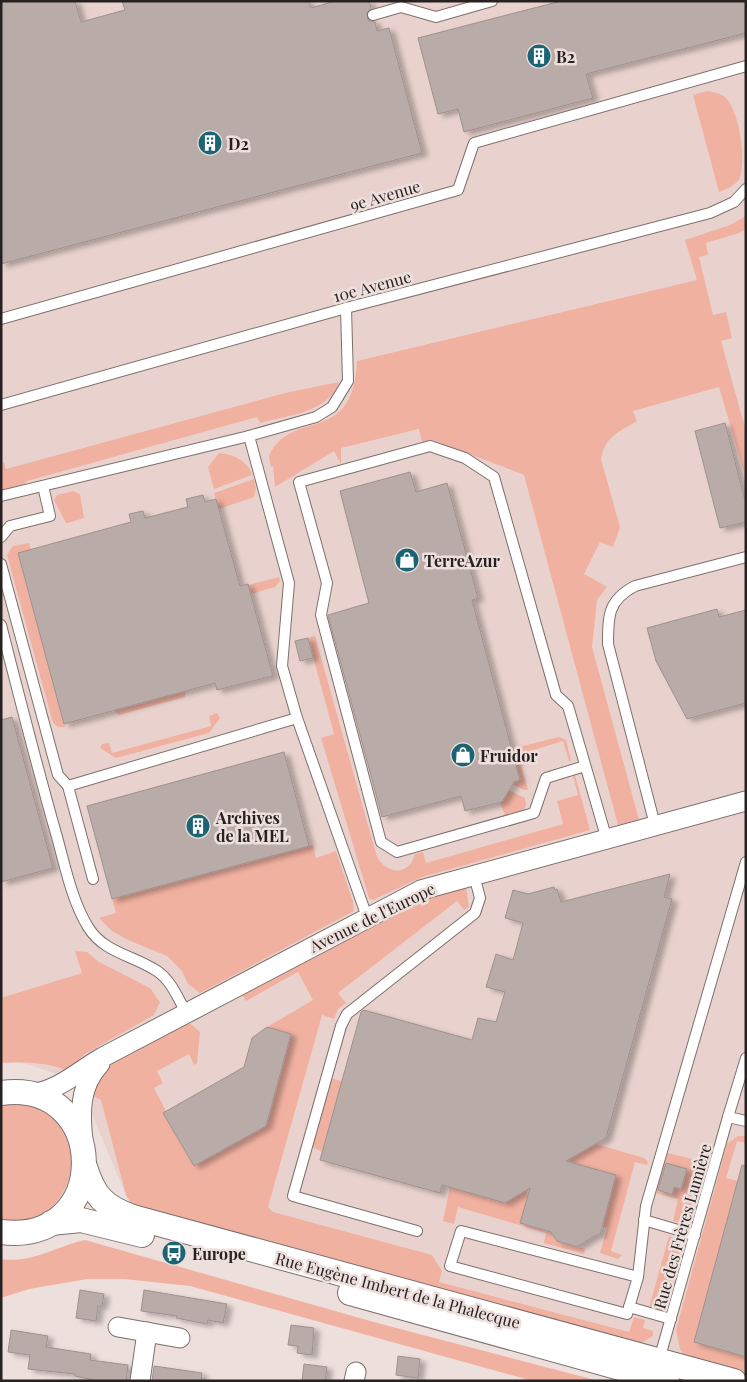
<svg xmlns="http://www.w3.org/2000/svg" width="747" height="1382" font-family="'Playfair Display',serif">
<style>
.built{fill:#e9d2cd}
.green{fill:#f1b1a1}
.building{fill:#b9aba8;stroke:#9e918e;filter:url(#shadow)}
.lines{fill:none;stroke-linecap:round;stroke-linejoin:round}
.service-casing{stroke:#7d706d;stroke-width:12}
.minor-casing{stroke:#7d706d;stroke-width:21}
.tertiary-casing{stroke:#7d706d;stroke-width:26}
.service{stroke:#fff;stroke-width:10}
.minor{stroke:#fff;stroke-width:19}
.tertiary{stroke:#fff;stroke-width:24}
.labels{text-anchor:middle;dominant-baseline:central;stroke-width:5;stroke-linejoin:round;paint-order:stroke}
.poi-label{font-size:16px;font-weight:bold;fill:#272221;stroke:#eddfdc;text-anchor:start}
.street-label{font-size:16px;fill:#272221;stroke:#eddfdc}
</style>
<defs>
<filter id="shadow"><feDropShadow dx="5.5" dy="3" stdDeviation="2.5" flood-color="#0004"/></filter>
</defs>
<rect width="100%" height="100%" fill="#eddfdc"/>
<path class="built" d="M1,1H746V1377L133,1207L126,1195L78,1081L1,1056Z"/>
<g class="green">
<path d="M707,91C713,92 720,93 725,97C740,111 747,163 739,180C734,186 726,189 719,192L693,95Z"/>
<path d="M746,216V229L739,233L706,243L708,255L699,257L713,315L726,312L732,338L721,341L746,431V479L719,387L633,411L637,421C618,433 606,435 601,459L620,527L613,547L600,542L584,574L607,587L597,600L592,647L639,820L618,825L524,475L433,440L422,442L419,429L341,448V464L334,451L275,487L273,466L271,467L269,456C291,407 353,448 357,361L697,280L685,240L730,225Z"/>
<path d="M339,382C329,413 287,415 260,423L257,417L27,481L24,485L1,491V463L4,462L6,469L285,393Z"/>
<path d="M219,453C233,454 248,461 252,475L214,489L208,467Z"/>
<path d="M254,479L256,489L254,497L219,509L214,493Z"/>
<path d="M73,491L80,494L84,518L68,523H66L54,500L57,495Z"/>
<path d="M29,543L31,549L18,553L65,727H58L53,723L7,555L13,546Z"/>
<path d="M279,577L280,581L275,587L251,594L248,585Z"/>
<path d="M315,636L377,857C388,875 409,876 415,854L423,852L426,863L563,824L557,801L578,795L573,776L575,775L590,830L422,877L373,900L369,898L321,738L334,734L308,638Z"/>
<path d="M185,691V697L119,715L113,710Z"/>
<path d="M217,713L220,718L209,733L116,758L100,748L102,744L109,743L112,753L211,726L209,716Z"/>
<path d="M559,737L566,740L571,761H569L563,741L530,751L532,762L521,765L528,790H524L513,784L512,782L520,780L511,749Z"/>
<path d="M502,787L525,798L526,806L524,810L505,816L500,802Z"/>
<path d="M313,845L316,858L336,851L353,902L354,911L200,993L188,984L182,971L167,956L128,940L112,931L99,918L116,913L112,899Z"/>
<path d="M466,887L469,907L464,910L457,901L338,993L346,1003L338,1009L334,1019L322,1015L268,1207L273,1212L432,1255L442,1271L439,1282L629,1332L634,1317L645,1320L643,1328L653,1331V1336L634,1347L133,1207L126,1195L101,1100L88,1093L107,1066L186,1024H191L200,1032L197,1063L194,1065L189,1054L157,1071L163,1083L154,1088L166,1111L164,1113L194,1166L266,1126L291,1034L267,1027L313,1000L298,972L246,1001L242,994L431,894Z"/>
<path d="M75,951L87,952L99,962L150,988L160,1002L154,1015L85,1054L66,1071C51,1062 19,1062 1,1063V998L82,973Z"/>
<path d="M329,1078L342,1081L322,1152L310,1146Z"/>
<path d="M1,1105C11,1105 23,1104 32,1106C100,1125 75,1236 1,1219Z"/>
<path d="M738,1136H746V1143L737,1141L726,1178L738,1181L694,1342L746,1357V1377L688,1361L680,1349L676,1330L727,1144Z"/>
<path d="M596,1144L644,1158L648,1162L647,1165L635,1162L611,1251L622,1255L618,1259L600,1253L607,1228L602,1227L616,1175L566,1161Z"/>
<path d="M668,1153L700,1161L703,1168L686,1224L673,1221L678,1199L655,1193L654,1190L664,1155Z"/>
<path d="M523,1185L528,1195L520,1223L551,1232L557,1241L585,1249L584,1254L544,1243L546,1233L458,1207L454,1224L443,1221L450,1187Z"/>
<path d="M669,1236L683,1242L664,1310L660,1311L649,1308Z"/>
<path d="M85,1240L381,1324L599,1381H533L190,1286L124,1279H87L29,1289L1,1298V1259C31,1264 57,1246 85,1240Z"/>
</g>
<g class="building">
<path d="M1,1H75L81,22L125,10L122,1H309L311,8L335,1H369L371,8L367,13L368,20L375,22L377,31L389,28L422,153L1,264Z"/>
<path d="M561,1H746V33L586,74L593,98L464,132L458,109L438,114L418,38Z"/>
<path d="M725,423L746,504V522L720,528L695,431Z"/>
<path d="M410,472L416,492L447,483L478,598L472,600L520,780L514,782L502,802L465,811L461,796L382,817L328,615L369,603L340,491Z"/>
<path d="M203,495L205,502L216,499L240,586L248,584L273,676L217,690L215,683L64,724L18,553L131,522L129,514L143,511L145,518L188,507L186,499Z"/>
<path d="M717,609L719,617L746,610V703L687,719L656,661L647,628Z"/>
<path d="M308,638L313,658L300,661L295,641Z"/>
<path d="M12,717L53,868L1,882V720Z"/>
<path d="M284,752L309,846L112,899L87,806Z"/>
<path d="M670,874L664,897L672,899L606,1138L566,1161L616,1175L600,1235H596L577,1247L557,1241L551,1232L520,1223L530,1188L505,1203L442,1185L440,1193L320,1160L361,1012L364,1010L472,1040L478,1018L496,1022L505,992L486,987L496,954L513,960L523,923L505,918L513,890L528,894L554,887L555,890L557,889L561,902Z"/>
<path d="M267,1027L291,1034L266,1126L194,1166L163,1113L244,1067L252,1038Z"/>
<path d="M666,1163L687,1169L681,1189L674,1187L672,1195L658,1190Z"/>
<path d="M742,1165L746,1166V1357L694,1342Z"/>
<path d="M80,1290L104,1294L102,1306H98L96,1321L76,1318Z"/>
<path d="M144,1290L227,1304L223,1323L208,1320L207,1324L176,1318L177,1316L141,1311Z"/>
<path d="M291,1325L314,1328L312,1355L297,1353L298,1346L288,1345Z"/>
<path d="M11,1330L48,1336L46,1347L91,1354L90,1360L128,1365L126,1381H98L75,1376V1374L28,1369L30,1355L8,1352Z"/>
<path d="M398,1356L420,1359L418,1378L396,1375Z"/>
<path d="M304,1364L327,1367L325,1381H302Z"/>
<path d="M154,1366L202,1373L201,1381H152Z"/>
</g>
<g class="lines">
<defs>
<g id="service">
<path d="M373,15L401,7L436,17L492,1"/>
<path d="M1,319L458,190L474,143L746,66"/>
<path d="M1,405L346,308L710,213L734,202L746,189"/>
<path d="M249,436L289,583L282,666L297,718L367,917"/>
<path d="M1,496L249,436L316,417L332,407L348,381L346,308"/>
<path d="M1,537L10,526L50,516L43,486"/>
<path d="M1,564L58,775L68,786"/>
<path d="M1,625C19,696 37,767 57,837C65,866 72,901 88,927C104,953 133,955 157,971C172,981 178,999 187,1014"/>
<path d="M585,766L546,778L534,813L397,852L381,842L321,615L327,583L299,482L430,446L465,458L494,477L556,695L568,706L607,840"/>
<path d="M655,825L608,644C608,616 608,600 635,586L746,557"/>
<path d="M93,879L68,786L297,718"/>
<path d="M728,1117L746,1058"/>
<path d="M644,1220L695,1235"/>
<path d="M417,1231L293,1196L341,1026L347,1014L475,913L480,898L474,875"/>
<path d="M638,1277L461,1231L450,1266L627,1314L638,1277L646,1206L746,862"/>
<path d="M629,1307L671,1319"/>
<path d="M659,1360L728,1117L746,1121"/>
</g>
<g id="minor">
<path d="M31,1094C60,1090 78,1071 103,1057L421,890L746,801"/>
<path d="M83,1141C80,1113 79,1086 100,1064"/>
<path d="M118,1327L180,1338"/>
<path d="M140,1381L147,1332"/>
<path d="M354,1381L356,1372"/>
</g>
<g id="tertiary">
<path d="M1,1093C110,1078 113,1246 1,1232"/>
<path d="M85,1167C94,1196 104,1207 133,1217L734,1381"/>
<path d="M51,1223L81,1220L142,1235"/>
<path d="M350,1293L667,1381"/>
</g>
</defs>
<use href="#service" class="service-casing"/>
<use href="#minor" class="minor-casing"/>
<use href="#tertiary" class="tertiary-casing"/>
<use href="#service" class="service"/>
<use href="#minor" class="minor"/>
<use href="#tertiary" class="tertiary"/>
</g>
<defs>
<symbol id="building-disc" viewBox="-11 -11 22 22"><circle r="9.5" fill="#1c6473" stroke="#eddfdc"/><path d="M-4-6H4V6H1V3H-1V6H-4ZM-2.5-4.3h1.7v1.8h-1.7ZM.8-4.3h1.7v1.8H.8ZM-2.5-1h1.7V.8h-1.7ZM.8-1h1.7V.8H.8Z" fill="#fff"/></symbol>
<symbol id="shop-disc" viewBox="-11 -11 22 22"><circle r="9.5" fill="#1c6473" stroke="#eddfdc"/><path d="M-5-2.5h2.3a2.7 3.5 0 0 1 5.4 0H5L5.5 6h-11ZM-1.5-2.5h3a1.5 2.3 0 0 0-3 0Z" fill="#fff"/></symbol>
<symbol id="bus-disc" viewBox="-11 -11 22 22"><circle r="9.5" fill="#1c6473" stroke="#eddfdc"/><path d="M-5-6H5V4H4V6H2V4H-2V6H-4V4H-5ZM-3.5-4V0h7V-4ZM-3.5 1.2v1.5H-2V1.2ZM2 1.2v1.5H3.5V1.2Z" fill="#fff"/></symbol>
</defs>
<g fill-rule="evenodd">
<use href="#building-disc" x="525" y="42" width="28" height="28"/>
<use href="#building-disc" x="196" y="129" width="28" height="28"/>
<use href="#shop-disc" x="393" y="546" width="28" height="28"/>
<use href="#shop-disc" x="449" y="741" width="28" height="28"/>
<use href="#building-disc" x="184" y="812" width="28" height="28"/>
<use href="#bus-disc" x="160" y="1239" width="28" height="28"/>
</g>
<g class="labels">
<g class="poi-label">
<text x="556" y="56">B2</text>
<text x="228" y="143">D2</text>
<text x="424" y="560">TerreAzur</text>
<text x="480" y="755">Fruidor</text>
<text x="216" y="817">Archives<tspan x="216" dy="18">de la MEL</tspan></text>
<text x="192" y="1253">Europe</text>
</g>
<g class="street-label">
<text transform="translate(385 195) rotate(-16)">9e Avenue</text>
<text transform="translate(372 286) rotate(-15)">10e Avenue</text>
<text transform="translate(372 917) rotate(-26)">Avenue de l'Europe</text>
<text transform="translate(682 1226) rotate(-74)">Rue des Frères Lumière</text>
<text transform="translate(398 1290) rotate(15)">Rue Eugène Imbert de la Phalecque</text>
</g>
</g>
<rect width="747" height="1382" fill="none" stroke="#272221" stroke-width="5"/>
</svg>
